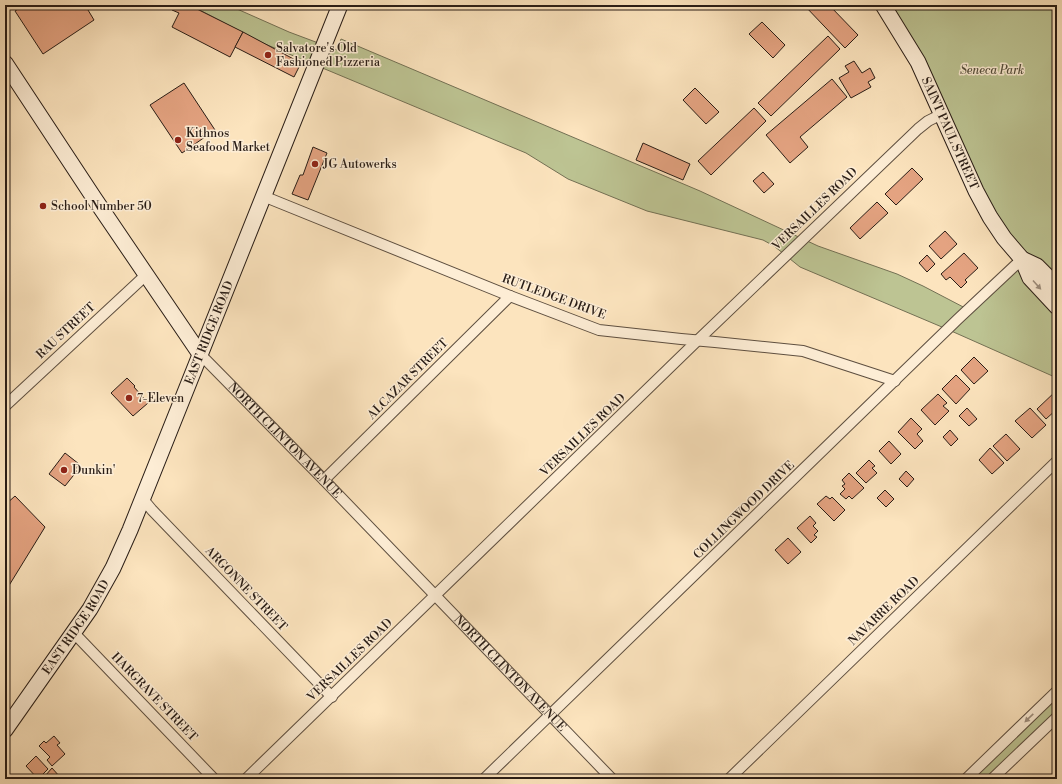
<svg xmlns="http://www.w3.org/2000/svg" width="1062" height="784" font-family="'Libre Bodoni',serif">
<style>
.green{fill:#bdc493;stroke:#737054}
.building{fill:#e4a381;stroke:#291d16}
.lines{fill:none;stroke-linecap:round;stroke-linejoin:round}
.minor-casing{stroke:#5e4f40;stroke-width:12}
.secondary-casing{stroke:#291d16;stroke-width:17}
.minor{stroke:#fdedd5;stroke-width:10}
.secondary{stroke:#fdedd5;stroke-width:15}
.oneway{fill:#9e8f7f}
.poi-dot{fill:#8f2418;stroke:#fdedd5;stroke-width:1.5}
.labels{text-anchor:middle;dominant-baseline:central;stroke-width:3;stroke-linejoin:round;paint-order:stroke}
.poi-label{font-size:12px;fill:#291d16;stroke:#fdedd5;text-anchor:start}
.park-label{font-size:12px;font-style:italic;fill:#554f3c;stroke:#fdedd5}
.street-label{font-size:12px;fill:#291d16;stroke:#fdedd5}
</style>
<rect width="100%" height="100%" fill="#fce4be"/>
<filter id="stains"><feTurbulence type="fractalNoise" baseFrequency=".005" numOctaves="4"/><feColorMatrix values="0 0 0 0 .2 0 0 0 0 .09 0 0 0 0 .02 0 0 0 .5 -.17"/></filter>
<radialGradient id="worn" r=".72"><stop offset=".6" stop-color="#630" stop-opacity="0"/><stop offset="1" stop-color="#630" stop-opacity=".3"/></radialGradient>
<g class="green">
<path d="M190,5H228L289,32L337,50L341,39L700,191L818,246L897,274L923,286L969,310L1022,259L1012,248L883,5H1057V378L949,330L800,267L774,246L763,240L647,211L568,179L526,153L265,44Z"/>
<path d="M1057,697V710L985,779H972Z"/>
</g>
<g class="building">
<path d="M25,5H85L94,20L43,54L15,11Z"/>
<path d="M175,5H189L243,32L230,57L172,27L179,13L172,10Z"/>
<path d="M804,5H829L858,35L845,48Z"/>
<path d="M762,22L785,45L773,58L749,34Z"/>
<path d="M243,32L301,63L294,77L235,47Z"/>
<path d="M828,36L840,49L771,116L758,103Z"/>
<path d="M854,61L862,73L870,68L875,78L868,82L871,87L851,98L839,78L849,72L845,66Z"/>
<path d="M832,79L847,97L800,137L808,147L790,163L766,135Z"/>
<path d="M184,83L215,130L182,153L150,105Z"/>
<path d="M695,88L719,112L706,124L683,100Z"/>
<path d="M754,108L766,121L711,175L698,161Z"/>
<path d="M643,143L690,164L683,180L636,160Z"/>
<path d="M313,147L327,153L308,200L292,194L300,175H303Z"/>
<path d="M912,168L923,179L896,205L885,194Z"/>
<path d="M763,172L774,184L764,193L753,181Z"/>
<path d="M877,202L888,213L860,239L850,228Z"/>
<path d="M945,231L957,244L941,259L929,246Z"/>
<path d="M964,253L978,268L965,280L967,282L961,288L950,277L946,280L941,274Z"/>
<path d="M927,255L935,264L927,272L919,263Z"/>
<path d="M974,357L988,371L974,384L961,370Z"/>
<path d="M956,375L970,389L956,404L942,389Z"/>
<path d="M127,378L135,386L134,387L148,403L133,416L111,393Z"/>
<path d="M1057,390V409L1046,419L1037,409Z"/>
<path d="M938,394L947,403L943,406L949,411L935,425L921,410Z"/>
<path d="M967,408L977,419L969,426L959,416Z"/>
<path d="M1030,408L1046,425L1032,438L1015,421Z"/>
<path d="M911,418L922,429L917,434L923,441L915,449L898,432Z"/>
<path d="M950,430L958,439L951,446L943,437Z"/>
<path d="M1006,434L1020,449L1007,461L993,446Z"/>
<path d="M889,441L901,454L891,464L879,451Z"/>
<path d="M990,448L1004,463L992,474L979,460Z"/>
<path d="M65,453L79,464L75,470L77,471L65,486L49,474Z"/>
<path d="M869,460L875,466L872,468L877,473L866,483L856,473Z"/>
<path d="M906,471L914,479L907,487L899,479Z"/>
<path d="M849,473L864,488L852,499L849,496L846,499L840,494L845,489L842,486L845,484L842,480Z"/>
<path d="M885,490L894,499L886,507L877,498Z"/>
<path d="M15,496L45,527L5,592V505Z"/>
<path d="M826,496L830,499L832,497L845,510L834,521L817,504Z"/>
<path d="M810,516L816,523L813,526L818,531L814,535L817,537L811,543L797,528Z"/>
<path d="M788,538L801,552L788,564L775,550Z"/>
<path d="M54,736L60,743L57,745L65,754L52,766L47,760L50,757L39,746L44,741L46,743Z"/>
<path d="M36,756L48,769L38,779L26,766Z"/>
<path d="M52,768L60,777L58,779H48L45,776Z"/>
</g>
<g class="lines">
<defs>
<g id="minor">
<path d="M263,196L510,296L599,330L681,339L715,342L803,351L895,381"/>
<path id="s1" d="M200,354L324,480L612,779"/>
<path d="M5,406L146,275"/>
<path d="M324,480L510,296"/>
<path d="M142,498L152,510L332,697"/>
<path d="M74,633L214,779"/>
<path d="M246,779L698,340L918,129L928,121L942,114"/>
<path d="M484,779L958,319L1022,259"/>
<path d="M729,779L1057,461"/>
<path d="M966,779L1057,691"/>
<path d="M992,779L1057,717"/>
</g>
<g id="secondary">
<path id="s2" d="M883,5L918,62L976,191L990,217L1004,238L1022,259L1030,278L1057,307"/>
<path d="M5,63L94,198L200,354"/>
<path d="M1022,259L1037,266L1057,286"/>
<path id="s3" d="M5,730L90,609L113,568L130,530L340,5"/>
</g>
</defs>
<use href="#minor" class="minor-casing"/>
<use href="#secondary" class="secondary-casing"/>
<use href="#minor" class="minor"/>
<use href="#secondary" class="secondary"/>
</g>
<defs><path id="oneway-solid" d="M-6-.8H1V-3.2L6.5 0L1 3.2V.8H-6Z"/></defs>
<g class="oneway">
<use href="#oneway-solid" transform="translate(1037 285) rotate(48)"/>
<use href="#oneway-solid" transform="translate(1029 718) rotate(136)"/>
</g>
<g class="poi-dot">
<circle cx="268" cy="55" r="4"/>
<circle cx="178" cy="140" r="4"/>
<circle cx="315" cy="164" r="4"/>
<circle cx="43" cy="206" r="4"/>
<circle cx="129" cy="398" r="4"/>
<circle cx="64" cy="470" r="4"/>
</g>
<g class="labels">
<g class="poi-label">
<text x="276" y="48">Salvatore's Old<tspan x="276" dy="14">Fashioned Pizzeria</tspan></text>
<text x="186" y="133">Kithnos<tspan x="186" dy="14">Seafood Market</tspan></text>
<text x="323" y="164">JG Autowerks</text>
<text x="51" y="206">School Number 50</text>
<text x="137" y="398">7-Eleven</text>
<text x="72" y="470">Dunkin'</text>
</g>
<g class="park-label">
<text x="992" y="70">Seneca Park</text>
</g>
<g class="street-label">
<text stroke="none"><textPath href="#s2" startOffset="145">SAINT PAUL STREET</textPath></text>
<text transform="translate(815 209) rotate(-44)">VERSAILLES ROAD</text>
<text transform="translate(554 297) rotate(20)">RUTLEDGE DRIVE</text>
<text transform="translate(66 331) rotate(-43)">RAU STREET</text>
<text stroke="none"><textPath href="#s3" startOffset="449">EAST RIDGE ROAD</textPath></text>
<text transform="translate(408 379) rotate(-45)">ALCAZAR STREET</text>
<text transform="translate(583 435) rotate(-44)">VERSAILLES ROAD</text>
<text stroke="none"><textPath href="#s1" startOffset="121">NORTH CLINTON AVENUE</textPath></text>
<text transform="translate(744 510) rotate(-44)">COLLINGWOOD DRIVE</text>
<text transform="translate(246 589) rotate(46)">ARGONNE STREET</text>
<text transform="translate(884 611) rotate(-44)">NAVARRE ROAD</text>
<text stroke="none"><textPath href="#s3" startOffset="125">EAST RIDGE ROAD</textPath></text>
<text transform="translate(350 660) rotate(-44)">VERSAILLES ROAD</text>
<text stroke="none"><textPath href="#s1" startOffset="445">NORTH CLINTON AVENUE</textPath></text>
<text transform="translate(154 697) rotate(46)">HARGRAVE STREET</text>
</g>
</g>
<rect width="1062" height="784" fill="none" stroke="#fce4be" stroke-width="20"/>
<rect x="6" y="6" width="1050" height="772" fill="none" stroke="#291d16" stroke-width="2"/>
<rect x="10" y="10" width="1042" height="764" fill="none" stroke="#291d16"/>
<rect width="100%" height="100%" filter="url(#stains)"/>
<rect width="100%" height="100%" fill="url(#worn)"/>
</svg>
